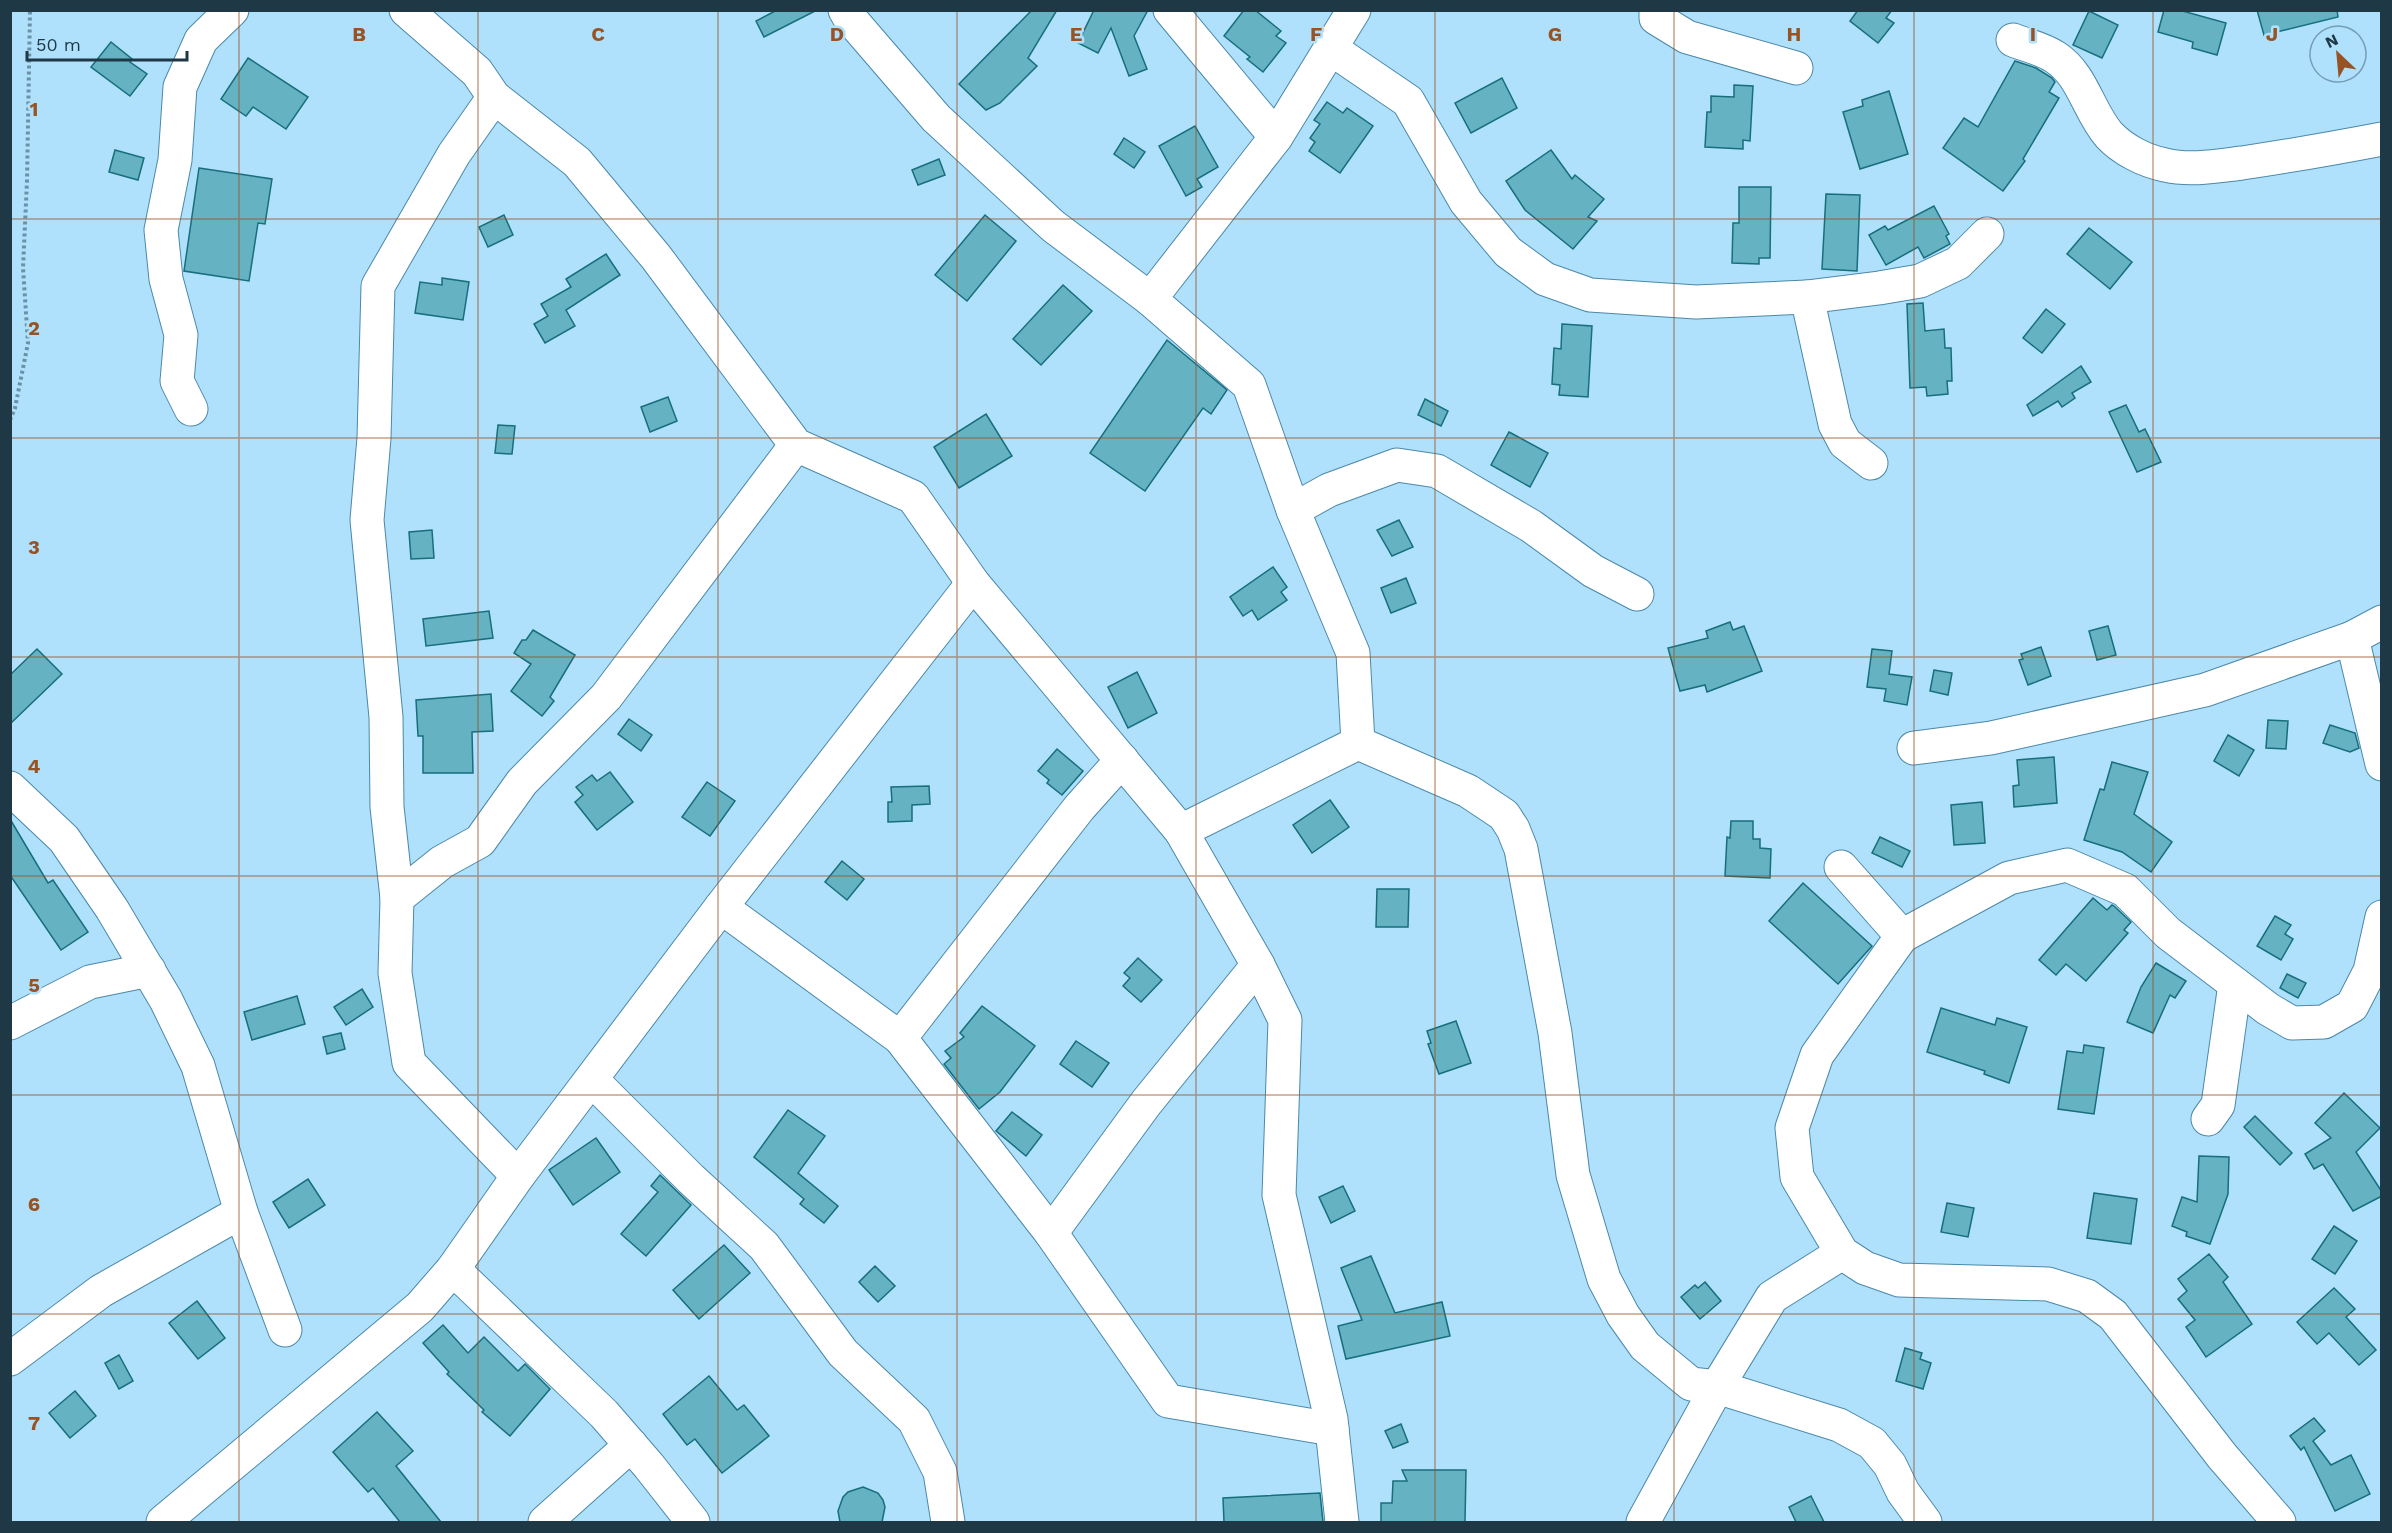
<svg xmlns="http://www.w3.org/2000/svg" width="2392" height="1533" font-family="'Work Sans',sans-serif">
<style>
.building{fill:#65b2c2;stroke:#176e7d;stroke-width:1.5}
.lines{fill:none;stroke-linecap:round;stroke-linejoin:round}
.minor-casing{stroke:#4b89a9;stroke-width:35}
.path{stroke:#6b91a6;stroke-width:4;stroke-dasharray:3 3;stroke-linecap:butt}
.minor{stroke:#fff;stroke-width:33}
.grid{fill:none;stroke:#975324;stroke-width:1.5;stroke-opacity:0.55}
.grid-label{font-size:20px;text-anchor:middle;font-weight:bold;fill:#975324;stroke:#afe0fc;stroke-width:5;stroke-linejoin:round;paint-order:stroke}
</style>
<rect width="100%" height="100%" fill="#afe0fc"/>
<g class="building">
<path d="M777,10H817L764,37L756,21Z"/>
<path d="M1032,10H1057L1028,58L1037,66L1000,103L986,110L959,84Z"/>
<path d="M1094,10H1148L1134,36L1147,69L1129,76L1111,28L1098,53L1078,43Z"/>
<path d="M1244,10H1255L1281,31L1276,36L1286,43L1263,72L1247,59L1250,57L1224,36Z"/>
<path d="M1858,10H1892L1886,18L1894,23L1878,43L1850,21Z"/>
<path d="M2164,10H2179L2226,23L2217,55L2192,48L2193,42L2158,32Z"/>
<path d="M2257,10H2337L2338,17L2264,35Z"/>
<path d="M2089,11L2118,25L2102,58L2073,45Z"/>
<path d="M111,42L132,59L130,62L147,74L130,96L91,67Z"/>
<path d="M248,58L308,97L286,129L253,107L246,116L221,99Z"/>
<path d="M2015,61L2036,68L2052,78L2055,82L2049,92L2059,98L2023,159L2025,161L2003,191L1943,148L1964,118L1978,127Z"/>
<path d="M1502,78L1517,108L1471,133L1455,103Z"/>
<path d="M1734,85L1753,86L1750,141L1743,140V149L1705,147L1707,112H1711V96L1734,97Z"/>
<path d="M1889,91L1908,154L1860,169L1843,112L1863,106L1862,100Z"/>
<path d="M1327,102L1343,113L1347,108L1373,126L1340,173L1309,151L1315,142L1310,138L1320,124L1314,120Z"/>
<path d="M1195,126L1218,167L1197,179L1202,187L1186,196L1159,146Z"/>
<path d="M1124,138L1145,152L1134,168L1114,154Z"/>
<path d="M115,150L144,158L138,180L109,172Z"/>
<path d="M1551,150L1572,179L1575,175L1604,199L1588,217L1597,221L1573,249L1525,210L1506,181Z"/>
<path d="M939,159L945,175L918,185L912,170Z"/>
<path d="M199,168L272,179L265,224L258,223L249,281L184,271Z"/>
<path d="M1739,187H1771L1770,258H1759V264L1732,263L1733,223H1739Z"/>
<path d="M1826,194L1860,195L1857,271L1822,269Z"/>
<path d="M1934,206L1949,234L1946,236L1950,244L1924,258L1918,247L1886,265L1869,235L1885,226L1888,230Z"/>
<path d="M504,215L513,235L488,247L479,227Z"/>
<path d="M985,215L1016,241L967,301L935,275Z"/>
<path d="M2089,228L2132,262L2110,289L2067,254Z"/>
<path d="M606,254L620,275L566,310L575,326L545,343L534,324L548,316L541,304L571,287L566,279Z"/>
<path d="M442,278L469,282L463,320L415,313L420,282L442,285Z"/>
<path d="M1063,285L1092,311L1041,365L1013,339Z"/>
<path d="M1923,303L1925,331L1944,329L1945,348H1951L1952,381H1947L1948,394L1927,396L1926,387L1910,388L1907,304Z"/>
<path d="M2046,309L2065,324L2042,353L2023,338Z"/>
<path d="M1562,324L1592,326L1588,397L1559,395L1560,385L1552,384L1554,348L1561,349Z"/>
<path d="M1167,340L1227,390L1211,414L1203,408L1145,491L1090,453Z"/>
<path d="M2081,366L2091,382L2072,393L2075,398L2062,407L2058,401L2033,416L2027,405Z"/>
<path d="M668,397L677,421L650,432L641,407Z"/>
<path d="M1425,399L1448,411L1441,426L1418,415Z"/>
<path d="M2126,405L2139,432L2145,429L2161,462L2137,472L2109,412Z"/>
<path d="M986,414L1012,456L959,488L934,447Z"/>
<path d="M498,425L515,426L512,454L495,453Z"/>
<path d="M1509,432L1548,453L1530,487L1491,465Z"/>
<path d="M1399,520L1413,547L1392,556L1377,530Z"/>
<path d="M432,530L434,558L411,559L409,532Z"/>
<path d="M1273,567L1287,587L1281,592L1287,600L1258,620L1252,610L1243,616L1230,597Z"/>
<path d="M1406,578L1416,603L1391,613L1381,588Z"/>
<path d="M489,611L493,638L426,646L423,619Z"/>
<path d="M1730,622L1733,630L1744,626L1762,671L1707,692L1705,685L1680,691L1668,648L1708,638L1706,631Z"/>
<path d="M2108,626L2116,655L2097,660L2089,631Z"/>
<path d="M533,630L575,655L550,697L554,701L542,716L511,691L531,664L514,653L522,640H526Z"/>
<path d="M2041,647L2051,676L2028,685L2019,660L2023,659L2021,654Z"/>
<path d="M37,649L62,674L10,724V675Z"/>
<path d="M1872,649L1892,651L1889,674L1912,677L1907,705L1884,701L1886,689L1867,687Z"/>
<path d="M1934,670L1952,673L1948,695L1930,691Z"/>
<path d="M1137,672L1157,713L1128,728L1108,687Z"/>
<path d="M491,694L493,731L472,732L473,773H423V736H418L416,700Z"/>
<path d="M629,719L652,735L641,751L618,734Z"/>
<path d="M2268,720L2288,721L2286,749L2266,748Z"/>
<path d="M2330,725L2355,733L2359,748L2350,752L2323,743Z"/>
<path d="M2228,735L2254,750L2239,776L2214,761Z"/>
<path d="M1057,749L1083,771L1062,795L1047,783L1049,780L1038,771Z"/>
<path d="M2054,757L2057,803L2014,807L2013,786L2019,785L2017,760Z"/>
<path d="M2112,762L2148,772L2134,814L2172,842L2151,872L2122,852L2084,840L2100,789L2104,790Z"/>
<path d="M610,772L633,802L597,830L575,802L583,795L576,787L592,775L597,781Z"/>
<path d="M707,782L735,801L710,836L682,817Z"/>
<path d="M929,786L930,804L912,805V821L888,822V802H892L891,787Z"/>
<path d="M1330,800L1349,827L1312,853L1293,825Z"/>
<path d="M1982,802L1985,843L1954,845L1951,805Z"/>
<path d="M10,819L48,883L53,880L88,932L61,950L10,875Z"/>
<path d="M1731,821H1753V839H1760V848L1771,849L1770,878L1725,876L1727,837L1730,838Z"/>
<path d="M1880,837L1910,851L1902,867L1872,853Z"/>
<path d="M842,861L864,879L847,900L825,882Z"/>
<path d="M1803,883L1872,946L1838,984L1769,921Z"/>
<path d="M1377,889H1409L1408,927H1376Z"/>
<path d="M2093,898L2107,910L2112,905L2114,906L2131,922L2124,930L2128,933L2086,981L2066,964L2056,975L2039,960Z"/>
<path d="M2275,916L2291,925L2285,934L2293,939L2281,960L2257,946Z"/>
<path d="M1138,958L1162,980L1141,1002L1123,986L1130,978L1124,973Z"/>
<path d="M2156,963L2186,981L2175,998L2170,995L2153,1033L2127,1022L2141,987Z"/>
<path d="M2287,974L2306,983L2298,998L2280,988Z"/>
<path d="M362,989L373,1007L346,1025L334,1007Z"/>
<path d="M297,996L305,1024L252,1040L244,1012Z"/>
<path d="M982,1006L1035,1046L1000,1092L979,1109L944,1064L951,1058L945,1051L964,1037L960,1033Z"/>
<path d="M1941,1008L1995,1025L1997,1018L2027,1027L2009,1083L1984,1074L1985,1071L1927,1052Z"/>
<path d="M1456,1021L1471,1063L1439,1074L1428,1044L1431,1043L1427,1031Z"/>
<path d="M341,1033L345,1049L327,1054L323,1037Z"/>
<path d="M1076,1041L1109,1063L1092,1087L1060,1064Z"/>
<path d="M2084,1045L2104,1048L2094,1114L2058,1109L2067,1051L2083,1053Z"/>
<path d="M2344,1093L2380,1128L2356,1152L2382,1192V1196L2353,1211L2323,1164L2314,1169L2305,1154L2331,1138L2315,1123Z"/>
<path d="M788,1110L825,1136L798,1173L838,1206L824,1223L800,1204L804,1199L754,1157Z"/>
<path d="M1012,1112L1042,1135L1026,1156L996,1131Z"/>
<path d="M2255,1116L2292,1153L2280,1165L2244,1127Z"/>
<path d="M596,1138L620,1172L573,1205L549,1170Z"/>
<path d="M2199,1156L2229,1157L2228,1194L2210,1244L2186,1236L2187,1232L2172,1226L2182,1197L2197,1202Z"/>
<path d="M660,1175L691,1205L646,1256L621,1234L658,1192L651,1186Z"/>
<path d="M308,1179L325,1205L289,1228L273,1202Z"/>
<path d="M1343,1186L1355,1211L1331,1223L1319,1197Z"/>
<path d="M2094,1193L2137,1199L2131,1244L2087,1238Z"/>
<path d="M1947,1203L1974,1208L1968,1237L1941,1232Z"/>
<path d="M2334,1226L2357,1241L2335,1274L2312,1259Z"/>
<path d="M724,1245L750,1273L699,1319L673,1290Z"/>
<path d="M2209,1254L2228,1277L2223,1282L2252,1324L2206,1357L2186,1327L2195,1320L2178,1299L2187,1291L2178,1279Z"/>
<path d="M1371,1256L1395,1313L1442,1302L1450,1336L1346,1359L1338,1326L1362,1320L1341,1268Z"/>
<path d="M875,1266L895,1286L878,1302L859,1282Z"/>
<path d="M1705,1282L1721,1301L1700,1319L1681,1297L1695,1285L1698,1288Z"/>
<path d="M2334,1288L2355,1309L2346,1317L2376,1350L2359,1365L2329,1333L2317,1344L2297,1322Z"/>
<path d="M197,1301L225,1338L198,1359L169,1323Z"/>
<path d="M443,1325L468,1353L484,1337L518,1371L525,1364L550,1389L510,1436L482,1412L484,1410L447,1374L449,1372L423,1343Z"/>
<path d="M1905,1348L1922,1353L1920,1359L1931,1363L1923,1389L1896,1381Z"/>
<path d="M119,1355L133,1381L119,1389L105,1363Z"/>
<path d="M709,1376L737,1410L744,1405L769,1436L722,1473L695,1439L687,1445L663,1414Z"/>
<path d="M75,1391L96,1416L70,1438L49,1413Z"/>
<path d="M377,1412L413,1451L396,1466L441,1522H400L373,1488L368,1492L333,1452Z"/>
<path d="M2314,1418L2325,1431L2313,1441L2331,1465L2351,1455L2370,1494L2335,1511L2304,1447L2301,1450L2290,1436Z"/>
<path d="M1401,1424L1408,1442L1393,1448L1385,1431Z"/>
<path d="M1402,1470H1466L1465,1522H1381V1503H1392L1393,1481H1407Z"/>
<path d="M863,1487L878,1493L883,1500L885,1507L882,1522H840L838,1511L843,1497L848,1492Z"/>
<path d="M1320,1493L1323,1522H1224L1223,1498Z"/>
<path d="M1811,1496L1824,1522H1796L1789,1507Z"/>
</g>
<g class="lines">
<defs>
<g id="minor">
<path d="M406,10L477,72L494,97L577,162L656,257L796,445L913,497L973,583L1181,831L1358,743L1468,791L1504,815L1513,829L1521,849L1555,1033L1573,1175L1604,1279L1623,1315L1645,1346L1691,1384L1717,1387L1839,1425L1872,1443L1890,1465L1903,1492L1925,1522"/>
<path d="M845,10L849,17L936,118L1053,226L1150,299"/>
<path d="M1170,10L1276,137L1354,10"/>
<path d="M1656,10V18L1687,37L1796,68"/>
<path d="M2013,40C2026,45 2043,49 2055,57C2083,75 2088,111 2109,135C2123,150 2145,161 2165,165C2190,171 2217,166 2242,163C2289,156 2335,148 2382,139"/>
<path d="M1330,48L1408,101L1466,202L1508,252L1545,279L1590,295L1696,302L1807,297L1879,288L1920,281L1958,263L1987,234"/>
<path d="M494,97L454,154L378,286L374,438L367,520L386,717L387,807L397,898L395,973L409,1063L518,1176"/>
<path d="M1276,137L1150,299L1249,385L1293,510L1353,653L1358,743"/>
<path d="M1807,297L1835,424L1845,443L1871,463"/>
<path d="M191,409L177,381L181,335L166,279L161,230L175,160L180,87L201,40L232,10"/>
<path d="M1293,510L1329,490L1397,465L1437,471L1531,526L1593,571L1637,594"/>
<path d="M2352,638L2382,764"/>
<path d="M1914,748L1991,738L2205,690L2352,638L2382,622"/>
<path d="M10,788L64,839L112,909L166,1000L198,1066L241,1212L285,1330"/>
<path d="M1181,831L1258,965L1285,1020L1279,1195L1331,1419L1342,1522"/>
<path d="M1841,867L1902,936"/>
<path d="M397,898L442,862L480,841L522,782L606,697L796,445"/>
<path d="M721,907L900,1038L1051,1233L1168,1401L1332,1429"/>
<path d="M10,1023L90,982L149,970"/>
<path d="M900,1038L1079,808L1122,760"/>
<path d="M592,1080L691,1179L764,1246L843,1353L914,1420L940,1472L948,1522"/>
<path d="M2208,1119L2218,1105L2235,984"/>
<path d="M1051,1233L1146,1103L1258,965"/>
<path d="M453,1269L604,1414L649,1466L693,1522"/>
<path d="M10,1359L101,1291L241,1212"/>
<path d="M163,1522L420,1307L453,1269L518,1176L721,907L973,583"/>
<path d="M545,1522L631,1445"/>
<path d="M1643,1522L1717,1387L1772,1297L1842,1253"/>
<path d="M2279,1522L2222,1456L2113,1315L2087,1296L2048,1284L1899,1280L1865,1268L1842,1253L1797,1177L1792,1128L1817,1055L1902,936L2009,878L2067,865L2125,890L2168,933L2268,1009L2292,1023L2324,1022L2352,1006L2370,971L2382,917"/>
</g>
</defs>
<use href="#minor" class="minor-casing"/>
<path class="path" d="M10,420L15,408L28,343L23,268L27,181L30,10"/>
<use href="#minor" class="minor"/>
</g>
<path class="grid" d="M239,10V1522M478,10V1522M718,10V1522M957,10V1522M1196,10V1522M1435,10V1522M1674,10V1522M1914,10V1522M2153,10V1522M10,219H2382M10,438H2382M10,657H2382M10,876H2382M10,1095H2382M10,1314H2382"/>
<g class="grid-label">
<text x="359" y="41">B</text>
<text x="598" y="41">C</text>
<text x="837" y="41">D</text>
<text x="1076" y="41">E</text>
<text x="1316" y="41">F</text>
<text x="1555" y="41">G</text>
<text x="1794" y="41">H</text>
<text x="2033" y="41">I</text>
<text x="2272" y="41">J</text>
<text x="34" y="116">1</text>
<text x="34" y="335">2</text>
<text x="34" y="554">3</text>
<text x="34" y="773">4</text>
<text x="34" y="992">5</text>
<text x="34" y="1211">6</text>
<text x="34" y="1430">7</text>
</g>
<rect width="2392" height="1533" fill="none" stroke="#1f3846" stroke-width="24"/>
<g transform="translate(2338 54) rotate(334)"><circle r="28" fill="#afe0fc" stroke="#759db3" stroke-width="1.5"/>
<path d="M0-4.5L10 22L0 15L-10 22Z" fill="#975324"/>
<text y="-9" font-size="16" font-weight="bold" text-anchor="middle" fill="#1f3846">N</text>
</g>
<path d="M27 51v9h160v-9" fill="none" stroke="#1f3846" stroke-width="3"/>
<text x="36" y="51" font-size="18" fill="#1f3846" stroke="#afe0fc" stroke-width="4.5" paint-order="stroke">50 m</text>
</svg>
